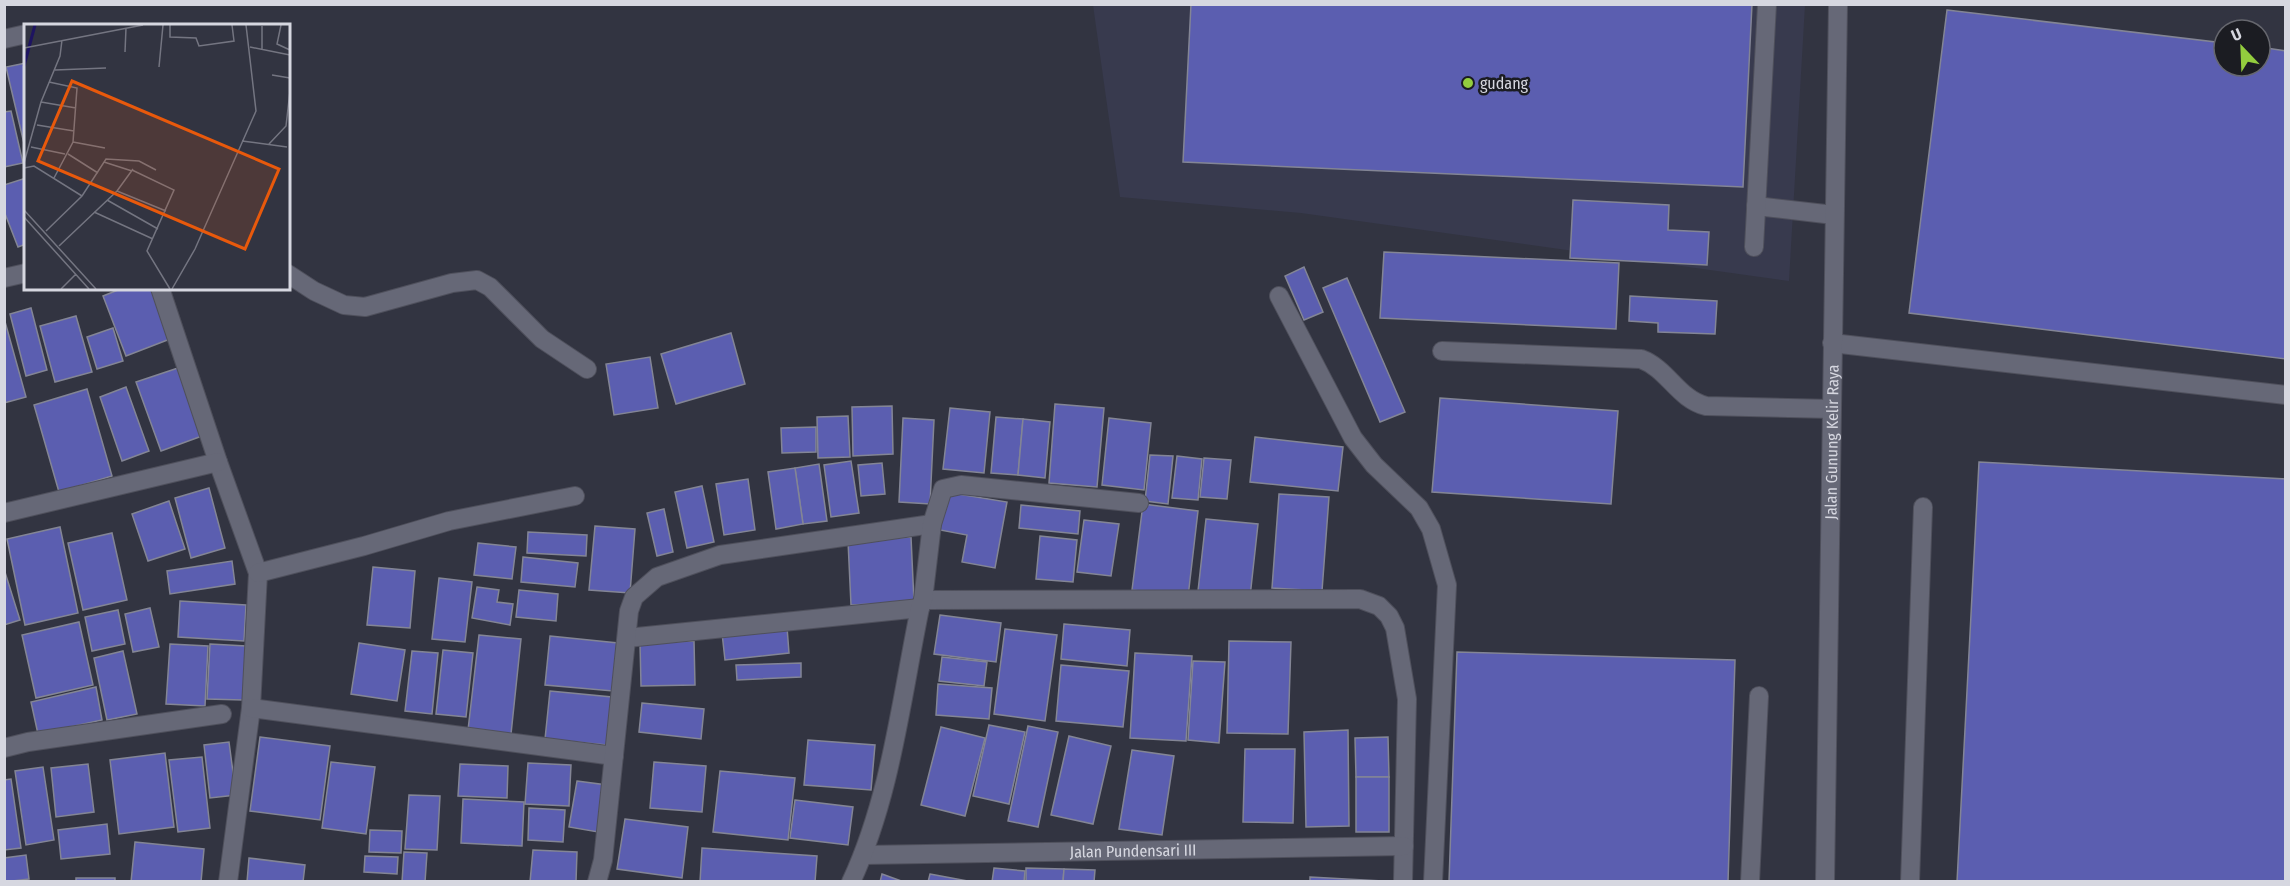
<svg xmlns="http://www.w3.org/2000/svg" width="2290" height="886" font-family="'Fira Sans Condensed',sans-serif">
<style>
.built{fill:#383a4e}
.building{fill:#5b5eb0;stroke:#838595;stroke-width:1.5}
.lines{fill:none;stroke-linecap:round;stroke-linejoin:round}
.minor-casing{stroke:#4f505c;stroke-width:20}
.minor{stroke:#666877;stroke-width:18}
.poi-dot{fill:#93cd3e;stroke:#1b1c22;stroke-width:2}
.labels{text-anchor:middle;dominant-baseline:central;stroke-width:5;stroke-linejoin:round;paint-order:stroke}
.poi-label{font-size:16px;fill:#d6d7e0;stroke:#1b1c22;text-anchor:start}
.street-label{font-size:16px;fill:#d6d7e0;stroke:#1b1c22}
.inset-river{fill:none;stroke:#1e1461;stroke-width:3}
.inset-road{fill:none;stroke:#747581;stroke-width:1.5}
.view{fill:#e8590c;fill-opacity:0.15;stroke:#e8590c;stroke-width:3}
.inset-edge{fill:none;stroke:#d6d7e0;stroke-width:3}
</style>
<rect width="100%" height="100%" fill="#323441"/>
<path class="built" d="M1093,5H1805L1789,281L1301,213L1120,197Z"/>
<g class="building">
<path d="M1191,4H1752L1743,187L1183,162Z"/>
<path d="M1947,10L2224,43V66H2260V47L2286,51V359L1909,313Z"/>
<path d="M26,63V152L6,67Z"/>
<path d="M11,111L23,163L4,167V112Z"/>
<path d="M26,178V244L18,247L4,211V185Z"/>
<path d="M1573,200L1669,205L1668,230L1709,232L1707,265L1570,258Z"/>
<path d="M1384,252L1619,263L1616,329L1380,318Z"/>
<path d="M1304,267L1323,312L1304,320L1285,276Z"/>
<path d="M1347,278L1405,412L1380,422L1323,288Z"/>
<path d="M123,288H151L170,339L126,356L103,296Z"/>
<path d="M1630,296L1717,301L1715,334L1658,332V323L1629,321Z"/>
<path d="M31,308L47,370L26,376L10,314Z"/>
<path d="M76,316L92,372L55,382L40,326Z"/>
<path d="M4,318L26,397L4,403Z"/>
<path d="M113,328L123,361L97,369L87,337Z"/>
<path d="M731,333L745,384L676,404L661,354Z"/>
<path d="M650,357L658,408L614,415L606,364Z"/>
<path d="M178,368L202,436L161,451L136,382Z"/>
<path d="M126,387L149,451L122,461L100,397Z"/>
<path d="M87,389L112,476L59,492L34,405Z"/>
<path d="M1440,398L1618,411L1611,504L1432,492Z"/>
<path d="M1055,404L1104,408L1097,487L1049,483Z"/>
<path d="M892,406L893,454L853,456L852,407Z"/>
<path d="M950,408L990,412L984,473L943,469Z"/>
<path d="M848,416L850,457L818,458L817,417Z"/>
<path d="M996,417L1023,419L1018,475L991,473Z"/>
<path d="M903,418L934,420L930,504L899,502Z"/>
<path d="M1109,418L1151,423L1144,490L1102,485Z"/>
<path d="M1023,419L1050,422L1045,478L1018,475Z"/>
<path d="M816,427V452L782,453L781,428Z"/>
<path d="M1255,437L1343,447L1338,491L1250,482Z"/>
<path d="M1150,455L1173,456L1168,504L1145,501Z"/>
<path d="M1177,456L1202,459L1198,500L1172,498Z"/>
<path d="M1204,458L1231,460L1227,499L1200,497Z"/>
<path d="M851,461L859,513L831,517L824,465Z"/>
<path d="M1979,462L2286,479V882H1957Z"/>
<path d="M882,463L885,494L861,496L858,465Z"/>
<path d="M819,464L827,521L803,524L795,468Z"/>
<path d="M795,468L803,524L776,529L768,472Z"/>
<path d="M748,479L755,530L724,535L716,484Z"/>
<path d="M702,486L714,542L687,548L675,492Z"/>
<path d="M209,488L225,548L191,558L175,498Z"/>
<path d="M946,492L1007,502L995,568L962,562L967,535L940,530Z"/>
<path d="M1279,494L1329,497L1322,591L1272,588Z"/>
<path d="M169,501L185,549L148,561L132,514Z"/>
<path d="M1143,504L1198,511L1188,597L1132,590Z"/>
<path d="M1021,505L1080,511L1078,534L1019,528Z"/>
<path d="M664,509L673,552L657,556L647,513Z"/>
<path d="M1206,519L1258,524L1250,597L1198,591Z"/>
<path d="M1084,520L1119,524L1111,576L1077,572Z"/>
<path d="M595,526L635,529L630,593L589,590Z"/>
<path d="M60,527L78,613L25,625L7,539Z"/>
<path d="M528,532L587,535L586,556L527,553Z"/>
<path d="M112,533L127,600L83,610L68,543Z"/>
<path d="M1040,536L1077,540L1073,582L1036,579Z"/>
<path d="M911,537L914,602L851,605L848,541Z"/>
<path d="M478,543L516,547L512,579L474,575Z"/>
<path d="M523,557L578,563L575,587L521,582Z"/>
<path d="M232,561L235,584L170,594L167,571Z"/>
<path d="M373,567L415,571L410,628L367,625Z"/>
<path d="M4,569L20,620L4,625Z"/>
<path d="M439,578L472,582L465,642L432,639Z"/>
<path d="M477,587L499,590L497,602L513,604L510,625L472,618Z"/>
<path d="M519,590L558,594L556,621L516,617Z"/>
<path d="M180,601L246,605L244,641L178,637Z"/>
<path d="M150,608L159,647L133,652L125,614Z"/>
<path d="M118,610L125,644L92,651L85,617Z"/>
<path d="M940,615L1001,623L996,662L934,654Z"/>
<path d="M79,622L93,685L36,698L22,635Z"/>
<path d="M1064,624L1130,630L1127,666L1061,659Z"/>
<path d="M787,627L789,653L725,660L722,633Z"/>
<path d="M1005,629L1057,635L1045,721L994,714Z"/>
<path d="M479,635L521,639L511,734L468,730Z"/>
<path d="M550,636L618,643L613,691L545,685Z"/>
<path d="M694,641L695,685L641,686L640,643Z"/>
<path d="M1229,641L1291,642L1288,734L1227,733Z"/>
<path d="M359,643L405,650L397,701L351,694Z"/>
<path d="M170,644L208,646L205,706L166,704Z"/>
<path d="M210,644L246,646L243,700L207,699Z"/>
<path d="M443,650L473,653L466,717L436,714Z"/>
<path d="M123,651L137,714L107,720L94,658Z"/>
<path d="M412,651L438,653L432,714L405,711Z"/>
<path d="M1457,652L1735,660L1728,882H1449Z"/>
<path d="M1135,653L1192,656L1186,741L1130,738Z"/>
<path d="M942,657L987,662L984,686L939,681Z"/>
<path d="M1193,661L1225,662L1219,743L1188,740Z"/>
<path d="M801,663V677L737,680L736,665Z"/>
<path d="M1061,665L1129,671L1123,727L1056,721Z"/>
<path d="M938,684L992,688L989,719L936,715Z"/>
<path d="M96,687L102,720L38,734L31,702Z"/>
<path d="M550,691L612,697L607,745L545,739Z"/>
<path d="M642,703L704,709L701,739L639,732Z"/>
<path d="M989,725L1025,732L1009,804L973,796Z"/>
<path d="M1028,726L1058,732L1038,827L1008,821Z"/>
<path d="M941,727L985,738L965,816L921,805Z"/>
<path d="M1348,730L1349,826L1306,827L1304,732Z"/>
<path d="M1069,736L1111,746L1093,824L1051,815Z"/>
<path d="M260,737L330,746L320,820L250,811Z"/>
<path d="M1388,737L1389,777H1356L1355,738Z"/>
<path d="M808,740L875,745L871,790L804,785Z"/>
<path d="M229,742L236,795L210,798L204,745Z"/>
<path d="M1245,749H1295L1293,823L1243,822Z"/>
<path d="M1132,750L1174,756L1162,835L1119,829Z"/>
<path d="M165,753L174,827L119,834L110,760Z"/>
<path d="M202,757L210,828L178,832L169,760Z"/>
<path d="M331,762L375,767L366,834L322,828Z"/>
<path d="M654,762L706,766L702,812L650,808Z"/>
<path d="M528,763L571,765L569,806L525,804Z"/>
<path d="M88,764L94,812L56,817L51,768Z"/>
<path d="M460,764L508,766L507,798L458,796Z"/>
<path d="M43,767L54,840L26,845L15,771Z"/>
<path d="M720,771L795,778L788,840L713,832Z"/>
<rect x="1356" y="777" width="33" height="55"/>
<path d="M11,779L21,848L4,850V780Z"/>
<path d="M577,781L607,785L598,832L569,827Z"/>
<path d="M409,795L440,796L437,850L405,849Z"/>
<path d="M463,799L524,802L522,846L461,843Z"/>
<path d="M795,800L853,807L848,845L790,838Z"/>
<path d="M529,808L565,810L563,842L528,840Z"/>
<path d="M625,819L688,827L682,878L617,869Z"/>
<path d="M107,824L110,854L61,859L58,830Z"/>
<path d="M370,830L402,831L401,853L369,852Z"/>
<path d="M135,842L204,849L201,882H131Z"/>
<path d="M702,848L817,856L815,882H700Z"/>
<path d="M533,850L577,852L576,882H530Z"/>
<path d="M404,852L427,853L425,882H402Z"/>
<path d="M26,855L29,879L4,882V858Z"/>
<path d="M365,856L398,857L397,874L364,872Z"/>
<path d="M249,858L305,865L303,882H247Z"/>
<path d="M994,868L1025,871L1024,882H992Z"/>
<path d="M1026,868L1064,869L1063,882H1026Z"/>
<path d="M1064,869L1095,870L1094,882H1063Z"/>
<path d="M882,874L904,882H880Z"/>
<path d="M930,874L973,882H928Z"/>
<path d="M1310,877L1383,881L1310,882Z"/>
<rect x="76" y="878" width="39" height="4"/>
</g>
<g class="lines">
<defs>
<g id="minor">
<path d="M4,39L26,34"/>
<path d="M1756,206L1834,215"/>
<path d="M1754,247L1767,4"/>
<path d="M288,274L314,291L344,305L365,307L452,283L477,280L490,287L542,339L587,369"/>
<path d="M4,278L26,273"/>
<path d="M160,288L218,462L258,573L251,708L228,882"/>
<path d="M1279,296L1353,438L1374,465L1419,508L1431,529L1447,585L1433,882"/>
<path d="M1832,343L2286,395"/>
<path d="M1442,351L1641,359C1668,369 1678,399 1706,406L1832,409"/>
<path d="M4,513L218,462"/>
<path d="M258,573L364,546L449,521L575,496"/>
<path d="M923,600L1360,599L1379,606L1389,616L1395,628L1407,699L1403,882"/>
<path d="M627,638L920,608"/>
<path d="M251,708L614,756"/>
<path d="M4,748L28,742L222,714"/>
<path id="s1" d="M863,855L1404,846"/>
<path d="M597,882L603,860L629,611L634,597L657,577L720,555L932,524"/>
<path d="M851,882C891,796 901,700 920,608L923,600L932,524L943,489L961,485L1139,503"/>
<path d="M1750,882L1759,696"/>
<path id="s2" d="M1825,882L1838,4"/>
<path d="M1910,882L1923,507"/>
</g>
</defs>
<use href="#minor" class="minor-casing"/>
<use href="#minor" class="minor"/>
</g>
<circle class="poi-dot" cx="1468" cy="83" r="6"/>
<g class="labels">
<g class="poi-label">
<text x="1480" y="83">gudang</text>
</g>
<g class="street-label">
<text stroke="none"><textPath href="#s2" startOffset="440">Jalan Gunung Kelir Raya</textPath></text>
<text stroke="none"><textPath href="#s1" startOffset="270">Jalan Pundensari III</textPath></text>
</g>
</g>
<g transform="translate(24 24)">
<rect width="266" height="266" fill="#323441"/>
<path class="inset-river" d="M0,42L11,1"/>
<path class="inset-road" d="M146,1V13L172,14L175,22L210,17L208,1M257,1L253,20L266,26M226,23L266,31M0,24L119,1M238,25V2M101,28L102,4M135,43L139,1M31,46L82,44M248,51L266,54M25,58L53,64L49,118L30,154M17,78L52,84M13,101L50,107M218,117L263,123M49,118L81,124M245,120L262,102L266,67M7,123L41,130M44,130L74,149M80,138L108,147M0,139L17,78L36,32L38,16M0,144L10,142L58,172M108,146L150,166L123,227L146,265M93,167L142,187M83,176L134,205M0,186L72,265M70,188L129,215M0,193L65,265M22,207L58,172L82,135L115,137L132,146M35,222L93,167L109,145M37,265L52,250M148,265L171,225L232,87L222,1"/>
<path class="view" d="M48,57L255,145L221,225L14,137Z"/>
<rect width="266" height="266" class="inset-edge"/>
</g>
<rect width="2290" height="886" fill="none" stroke="#d6d7e0" stroke-width="12"/>
<g transform="translate(2242 48) rotate(337)"><circle r="28" fill="#1b1c22" stroke="#66676e" stroke-width="1.5"/>
<path d="M0-4.5L10 22L0 15L-10 22Z" fill="#93cd3e"/>
<text y="-9" font-size="16" font-weight="bold" text-anchor="middle" fill="#d6d7e0">U</text>
</g>
</svg>
